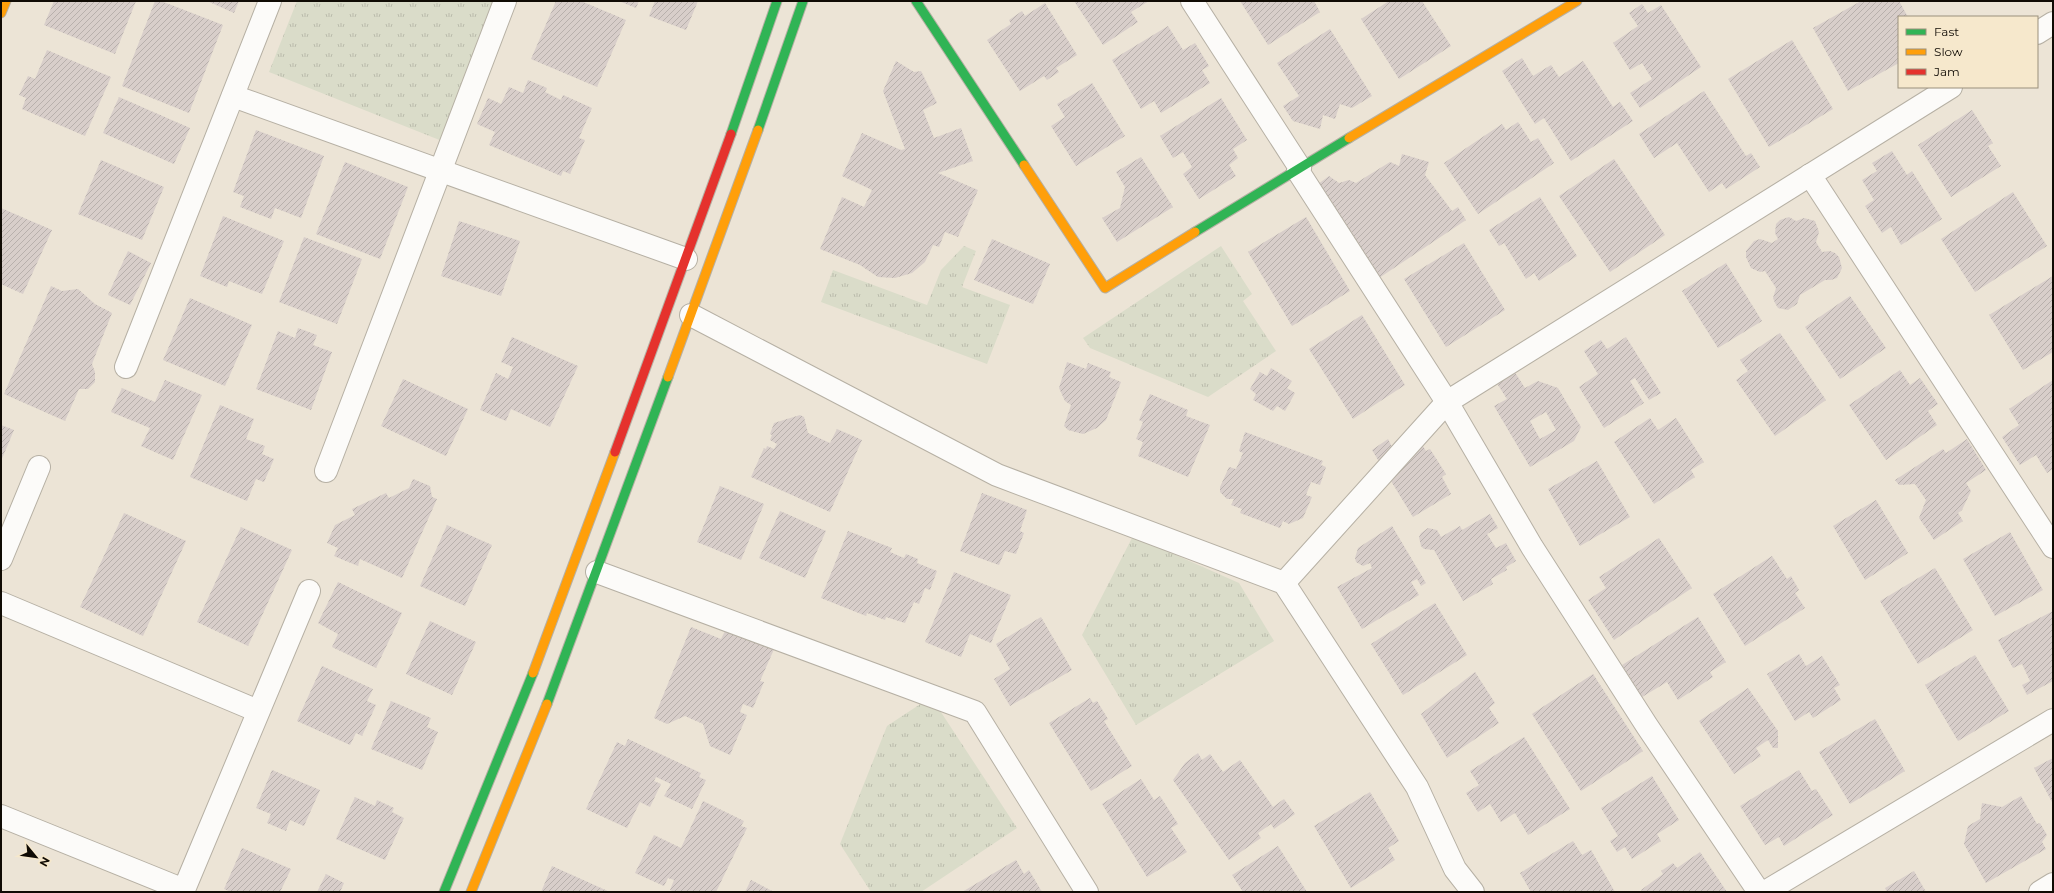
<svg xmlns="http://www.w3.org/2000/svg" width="2054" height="893" font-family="Montserrat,sans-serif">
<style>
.grass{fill:url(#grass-tufts)}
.building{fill:url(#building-hatch);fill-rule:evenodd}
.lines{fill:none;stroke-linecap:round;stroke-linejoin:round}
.street-casing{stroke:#b6b0a4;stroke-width:24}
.fast-casing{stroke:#b6b0a4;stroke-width:11}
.slow-casing{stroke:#b6b0a4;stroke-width:11}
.jam-casing{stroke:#b6b0a4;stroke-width:11}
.street{stroke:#fcfbf9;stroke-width:22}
.fast{stroke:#30b455;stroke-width:9}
.slow{stroke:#ff9f0a;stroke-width:9}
.jam{stroke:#e5322d;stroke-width:9}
</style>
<defs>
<pattern id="grass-tufts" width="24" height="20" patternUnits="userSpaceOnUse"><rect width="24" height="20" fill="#dadcc9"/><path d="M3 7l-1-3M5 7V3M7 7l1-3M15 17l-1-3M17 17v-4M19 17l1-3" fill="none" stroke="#babbab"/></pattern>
<pattern id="building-hatch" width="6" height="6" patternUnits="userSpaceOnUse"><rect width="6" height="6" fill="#d8ceca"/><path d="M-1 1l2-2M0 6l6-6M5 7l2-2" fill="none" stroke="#b8b0ac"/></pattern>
</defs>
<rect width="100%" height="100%" fill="#ece4d6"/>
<g class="grass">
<path d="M297,1H503L447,143L269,72Z"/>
<path d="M964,246L976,251L962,287L1010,305L987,364L821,302L833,270L927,305L941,270Z"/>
<path d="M1221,246L1252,294L1243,301L1276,351L1208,397L1090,348L1083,338Z"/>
<path d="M1133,536L1239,583L1274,641L1136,725L1082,635Z"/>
<path d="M931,697L1017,828L921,892H871L840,844L887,726Z"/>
</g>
<g class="building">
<path d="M54,1H136L115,54L44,25Z"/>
<path d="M155,1H161L223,25L189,113L122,86Z"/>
<path d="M207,1H239L234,13Z"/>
<path d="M556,1H581L626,20L597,87L531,59Z"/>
<path d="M619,1H639L636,8Z"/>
<path d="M655,1H698L686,30L649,16Z"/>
<path d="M1074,1H1149L1131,12L1138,22L1103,45Z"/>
<path d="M1240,1H1314L1320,12L1268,45Z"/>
<path d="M1389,1H1422L1451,46L1399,79L1361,19Z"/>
<path d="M1861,1H1899L1908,17H1899V63L1848,91L1813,28Z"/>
<path d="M1045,3L1077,55L1056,68L1059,72L1047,80L1044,76L1020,91L987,40L1011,24L1009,20L1022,11L1025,16Z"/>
<path d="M1642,4L1648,13L1661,5L1701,67L1640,108L1630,93L1652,79L1642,63L1630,70L1613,43L1638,26L1629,13Z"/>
<path d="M1168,26L1183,50L1195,43L1209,66L1202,70L1210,83L1161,113L1154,101L1141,109L1112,60Z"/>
<path d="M1330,29L1372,96L1352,108L1340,104L1335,119L1323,115L1320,129L1293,121L1283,106L1299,96L1277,63Z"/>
<path d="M1792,40L1833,109L1769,147L1728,79Z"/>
<path d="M47,50L111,77L85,136L22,109L26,98L19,95L28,76L35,79Z"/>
<path d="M1522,58L1533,76L1551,65L1559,77L1583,61L1613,107L1620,102L1633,121L1571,161L1544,118L1535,124L1502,71Z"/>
<path d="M896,61L914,72L921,71L937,103L923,110L934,138L961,128L973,161L938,173L978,190L958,237L945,232L939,247L933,245L925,262L912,273L895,278L878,277L860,265L820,249L842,197L864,207L872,190L842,176L862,133L901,150L905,149L883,91Z"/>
<path d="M528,80L547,88L545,92L561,100L563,95L592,108L579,138L585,140L570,174L563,171L561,176L489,145L495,132L477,124L488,98L501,104L509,87L523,93Z"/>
<path d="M1092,83L1125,136L1076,166L1051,126L1065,117L1057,104Z"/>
<path d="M1704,91L1746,156L1751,153L1760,167L1726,189L1722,183L1709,192L1677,143L1654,158L1639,134Z"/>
<path d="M119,97L190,128L174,164L103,133Z"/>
<path d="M1221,98L1247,140L1233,149L1238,158L1229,165L1236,176L1199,199L1183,174L1192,167L1183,152L1173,158L1160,136Z"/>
<path d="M1972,110L1993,143L1988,146L2001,166L1951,197L1918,145Z"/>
<path d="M1518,122L1531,142L1538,138L1554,163L1478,214L1444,163L1502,124L1506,130Z"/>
<path d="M256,130L324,156L301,218L275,208L271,219L240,207L244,196L233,192Z"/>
<path d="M1892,151L1907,175L1912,171L1942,219L1901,245L1891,227L1882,233L1865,206L1874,200L1862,180L1877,171L1872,163Z"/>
<path d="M1402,154L1429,162L1425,175L1452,211L1458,207L1466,220L1376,280L1314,187L1329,176L1339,183L1349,180L1356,183L1390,162L1399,166Z"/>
<path d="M1141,157L1173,207L1117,242L1102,218L1120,208L1125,187L1116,172Z"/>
<path d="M1614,159L1665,235L1610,272L1559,196Z"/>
<path d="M101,160L164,187L142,240L78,214Z"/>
<path d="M345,162L408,187L380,259L316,234Z"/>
<path d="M2013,192L2047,246L1975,292L1941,239Z"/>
<path d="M1540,197L1577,256L1539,281L1534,273L1526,279L1504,243L1499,246L1489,230Z"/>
<path d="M1,208L52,230L23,294L1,284Z"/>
<path d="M223,216L284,241L262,294L229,281L227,287L200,276Z"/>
<path d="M1306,217L1350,291L1292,326L1248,252Z"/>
<path d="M1789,217L1796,221L1804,218L1815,221L1819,232L1816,242L1822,252L1830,251L1835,253L1839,257L1842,268L1837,278L1831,280H1825L1800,295L1797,304L1788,310L1778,308L1775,303L1773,298L1776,288L1765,271L1760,272L1751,268L1746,257V251L1754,241L1760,239L1772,243L1778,239L1775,233L1776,224L1780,220Z"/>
<path d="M459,221L520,241L501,296L441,276Z"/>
<path d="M304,237L362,259L337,324L279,302Z"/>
<path d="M992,239L1050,264L1033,304L974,280Z"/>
<path d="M1464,243L1505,310L1446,347L1404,279Z"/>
<path d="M128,251L151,263L130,305L108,295Z"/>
<path d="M1726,263L1762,321L1718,348L1682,291Z"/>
<path d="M2053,276V352L2023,370L1989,315Z"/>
<path d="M51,286L62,291L78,289L95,304L112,313L92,364L95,372V382L88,389H79L65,421L4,394Z"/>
<path d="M1850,296L1886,348L1840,379L1805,327Z"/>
<path d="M190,298L252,325L225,386L163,360Z"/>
<path d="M1362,315L1405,385L1353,419L1309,349Z"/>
<path d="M298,328L317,335L313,345L332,352L311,410L256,389L278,331L295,338Z"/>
<path d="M1780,333L1826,400L1775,436L1736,380L1748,371L1740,360Z"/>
<path d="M512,337L578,366L550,427L511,409L506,421L480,410L496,373L508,379L513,367L501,362Z"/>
<path d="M1626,337L1661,393L1649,400L1635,378L1630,381L1644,403L1604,428L1579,387L1598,374L1584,351L1601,340L1607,349Z"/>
<path d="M1067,362L1086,369L1088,363L1111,372L1109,377L1121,382L1106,420L1097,428L1083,434L1068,430L1064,426L1071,405L1065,401L1059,388Z"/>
<path d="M1271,368L1292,381L1287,388L1295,393L1285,411L1277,406L1273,411L1253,400L1256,394L1250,389L1260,372L1267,376Z"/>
<path d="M1900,370L1910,385L1920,378L1938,404L1928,411L1937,425L1886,460L1849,405Z"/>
<path d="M1514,371L1525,388L1538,381L1558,388L1581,427L1574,441L1530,467L1494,406L1507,399L1496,382ZM1546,412L1556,430L1540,439L1530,421Z"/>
<path d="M403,379L468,409L446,456L381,426Z"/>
<path d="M165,380L202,395L173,460L141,446L150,428L111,412L122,388L155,402Z"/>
<path d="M2053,380V469L2047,473L2036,455L2020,465L2002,437L2019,425L2009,409Z"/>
<path d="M1150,394L1188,410L1186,416L1210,425L1188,477L1138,456L1143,442L1136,439L1143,422L1139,420Z"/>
<path d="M220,405L254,419L246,439L265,446L262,454L274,459L264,482L256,479L247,501L190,477Z"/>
<path d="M800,415L804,417L808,433L830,443L837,429L862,440L830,512L751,477L764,448L766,449L767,446L774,449L777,444L770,440L772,435L770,434L774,423Z"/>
<path d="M1650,418L1658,430L1676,418L1704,462L1691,470L1695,477L1654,504L1614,442Z"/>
<path d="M1,425L14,430L1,461Z"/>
<path d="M1245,432L1323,461L1321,465L1326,467L1320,485L1311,482L1306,495L1312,497L1303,518L1289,524L1283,521L1280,528L1240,513L1242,509L1231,505L1234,499H1227L1220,492V487L1229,467L1236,469L1243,453L1239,451Z"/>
<path d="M1417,437L1426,451L1430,449L1446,474L1442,477L1451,494L1413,517L1372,450L1388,439L1392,447Z"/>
<path d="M1967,439L1986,470L1966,483L1971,491L1962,510L1958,513L1963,521L1934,540L1919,518L1926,500L1915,484L1899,485L1895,480L1943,449L1946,453Z"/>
<path d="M1597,461L1630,517L1580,546L1548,489Z"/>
<path d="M413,479L430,486L432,497L437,499L402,578L360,559L358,566L334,556L338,548L327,543L335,525L355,515L352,509L386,493L389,498L409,488Z"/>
<path d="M720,486L764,504L741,560L697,542Z"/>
<path d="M982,493L1027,510L1020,531L1024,533L1016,554L1005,551L999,565L960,551Z"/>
<path d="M1876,500L1908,553L1865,580L1833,526Z"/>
<path d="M780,511L826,531L805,578L759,558Z"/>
<path d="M124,513L186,541L143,636L80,607Z"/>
<path d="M1490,514L1498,528L1487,534L1496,548L1506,543L1516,561L1506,567L1507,570L1491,579L1493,584L1463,601L1434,550L1424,549L1421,546L1419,537L1421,533L1428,528L1437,530L1441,537L1460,526L1462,530Z"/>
<path d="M447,525L492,545L465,606L420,586Z"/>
<path d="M1392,526L1426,583L1421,586L1417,579L1411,582L1419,595L1362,629L1337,587L1372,568L1370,563L1363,566L1356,562L1355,558L1358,548Z"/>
<path d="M241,527L292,550L248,646L197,622Z"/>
<path d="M848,531L892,548L890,552L904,558L906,554L918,559L917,563L937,571L930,590L925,588L919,604L914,602L905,623L886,617L885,620L867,613L866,616L821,598Z"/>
<path d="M2010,532L2043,590L1995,616L1963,559Z"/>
<path d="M1659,538L1692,588L1614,640L1588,600L1606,588L1599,577Z"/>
<path d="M1772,556L1787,579L1791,576L1799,590L1795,593L1805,608L1745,646L1713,594Z"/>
<path d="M1935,568L1973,630L1918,664L1880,601Z"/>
<path d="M954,572L1011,595L991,643L970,634L961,657L925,642Z"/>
<path d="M338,582L402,613L376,668L332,647L338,634L318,623Z"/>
<path d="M1435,603L1467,655L1403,695L1371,644Z"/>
<path d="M2053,611V681L2027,695L2022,685L2030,681L2022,664L2013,668L1998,640Z"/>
<path d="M1041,617L1072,670L1010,706L994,679L1010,669L996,644Z"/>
<path d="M1698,617L1726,662L1710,672L1713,677L1678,700L1667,682L1642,697L1622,665Z"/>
<path d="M430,621L476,642L452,695L406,674Z"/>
<path d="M691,627L721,639L727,627L775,647L760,681L764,682L753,708L743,704L740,712L747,715L730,755L710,746L703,724L685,716L667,724L654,718Z"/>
<path d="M1799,654L1806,666L1822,656L1840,685L1834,688L1841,700L1813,718L1809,712L1795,721L1767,674Z"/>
<path d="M1975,655L2009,711L1958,741L1925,685Z"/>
<path d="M322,666L373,689L367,701L376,705L362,736L356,733L350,745L297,721Z"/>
<path d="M1475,672L1495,703L1489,708L1499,723L1447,758L1421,714Z"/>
<path d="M1593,674L1643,751L1581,791L1532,714Z"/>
<path d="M1748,688L1778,731V748H1773L1768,740L1756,748L1761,756L1734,774L1699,721Z"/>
<path d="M1090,698L1093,703L1097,701L1108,719L1104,721L1132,766L1091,791L1049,723Z"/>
<path d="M391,701L431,718L427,727L438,732L422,770L371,749Z"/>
<path d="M1875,719L1905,771L1850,804L1819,752Z"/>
<path d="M1524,737L1570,809L1528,835L1515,813L1501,822L1490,804L1478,812L1466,793L1479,785L1470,771Z"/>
<path d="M628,739L701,773L699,777L706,780L692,809L664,796L671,784L656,777L654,781L661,784L650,807L640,802L627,828L586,809L617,742L625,746Z"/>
<path d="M1198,753L1202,760L1210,754L1223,772L1240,760L1273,807L1284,799L1295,814L1274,829L1271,824L1258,833L1261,838L1229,860L1173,780L1185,763Z"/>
<path d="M2053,758V804L2034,768Z"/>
<path d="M272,770L320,790L304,826L290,820L286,831L267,823L271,814L256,808Z"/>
<path d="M1799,770L1812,791L1816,789L1833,815L1784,846L1779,837L1765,845L1740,806Z"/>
<path d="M1652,776L1679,820L1657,834L1661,841L1632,859L1625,847L1617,852L1610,841L1618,836L1601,808Z"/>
<path d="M1141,779L1154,800L1160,796L1178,824L1171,828L1187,852L1147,877L1102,804Z"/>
<path d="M1370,792L1399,841L1388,848L1395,860L1351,888L1314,826Z"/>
<path d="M2021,796L2037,824L2040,823L2047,835L2042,842L2046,849L1986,883L1964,844L1968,826L1980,819L1982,803L2002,807Z"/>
<path d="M355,797L375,806L377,800L394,808L392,812L404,818L385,860L336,839Z"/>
<path d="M703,801L744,821L741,826L747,828L716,892H674L670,890L674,880L668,878L664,886L635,873L654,835L681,848Z"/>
<path d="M1573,841L1582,855L1591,850L1615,892H1531L1520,873Z"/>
<path d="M1278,846L1307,892H1243L1232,875Z"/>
<path d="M242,848L291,869L280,892H231L224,889Z"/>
<path d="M1700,852L1727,892H1643L1641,890L1663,874L1661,871L1673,863L1677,868Z"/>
<path d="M1016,860L1024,874L1029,870L1042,892H962Z"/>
<path d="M552,866L610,892H541Z"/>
<path d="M1914,871L1926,892H1887L1885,888Z"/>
<path d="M326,874L344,883L340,892H317Z"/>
<path d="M751,880L774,892H745Z"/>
</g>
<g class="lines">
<defs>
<g id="street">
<path d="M1192,1L1300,168L1298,171L1447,402L1284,583"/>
<path d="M2037,33L2053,23"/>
<path d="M233,96L686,259"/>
<path d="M1810,175L2053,547"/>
<path d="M691,315L997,475L1284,583L1417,787L1455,869L1473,892"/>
<path d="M126,367L270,1"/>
<path d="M326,471L505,1"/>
<path d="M1,559L39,467"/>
<path d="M597,572L975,712L1087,892"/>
<path d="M1,603L258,711"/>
<path d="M1,816L184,890"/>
<path d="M183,892L309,591"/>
<path d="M1759,892L1647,726L1532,547L1447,402L1951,87"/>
<path d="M1765,892L2053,720"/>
<path d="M2040,892L2053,884"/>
</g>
<g id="fast">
<path d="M916,1L1024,165"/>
<path d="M758,130L803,1"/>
<path d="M731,134L777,1"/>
<path d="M1195,232L1349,138"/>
<path d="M547,704L668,377"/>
<path d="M444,892L533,673"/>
</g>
<g id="slow">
<path d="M1,13L6,1"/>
<path d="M1349,138L1577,1"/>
<path d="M1024,165L1105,288L1195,232"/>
<path d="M668,377L758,130"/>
<path d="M533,673L615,452"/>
<path d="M471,892L547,704"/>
</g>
<path id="jam" d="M615,452L731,134"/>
</defs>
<use href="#street" class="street-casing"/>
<use href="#fast" class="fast-casing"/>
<use href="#slow" class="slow-casing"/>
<use href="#jam" class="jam-casing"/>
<use href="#street" class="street"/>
<use href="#fast" class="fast"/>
<use href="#slow" class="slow"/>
<use href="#jam" class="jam"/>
</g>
<rect width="2054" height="893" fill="none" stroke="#100b04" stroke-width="4"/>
<rect x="1898" y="16" width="140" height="72" fill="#f6e8cc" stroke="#9a907c"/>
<rect x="1906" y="29" width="20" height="6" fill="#30b455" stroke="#9a907c"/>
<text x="1934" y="36" font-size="12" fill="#100b04">Fast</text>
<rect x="1906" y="49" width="20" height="6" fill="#ff9f0a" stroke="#9a907c"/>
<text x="1934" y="56" font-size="12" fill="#100b04">Slow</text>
<rect x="1906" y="69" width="20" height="6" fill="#e5322d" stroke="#9a907c"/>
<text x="1934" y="76" font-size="12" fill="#100b04">Jam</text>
<g transform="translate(36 857) rotate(119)" stroke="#f6e8cc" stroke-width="3" paint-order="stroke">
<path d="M0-3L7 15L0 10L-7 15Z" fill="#100b04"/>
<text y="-6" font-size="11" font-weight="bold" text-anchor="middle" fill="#100b04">N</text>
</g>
</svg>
